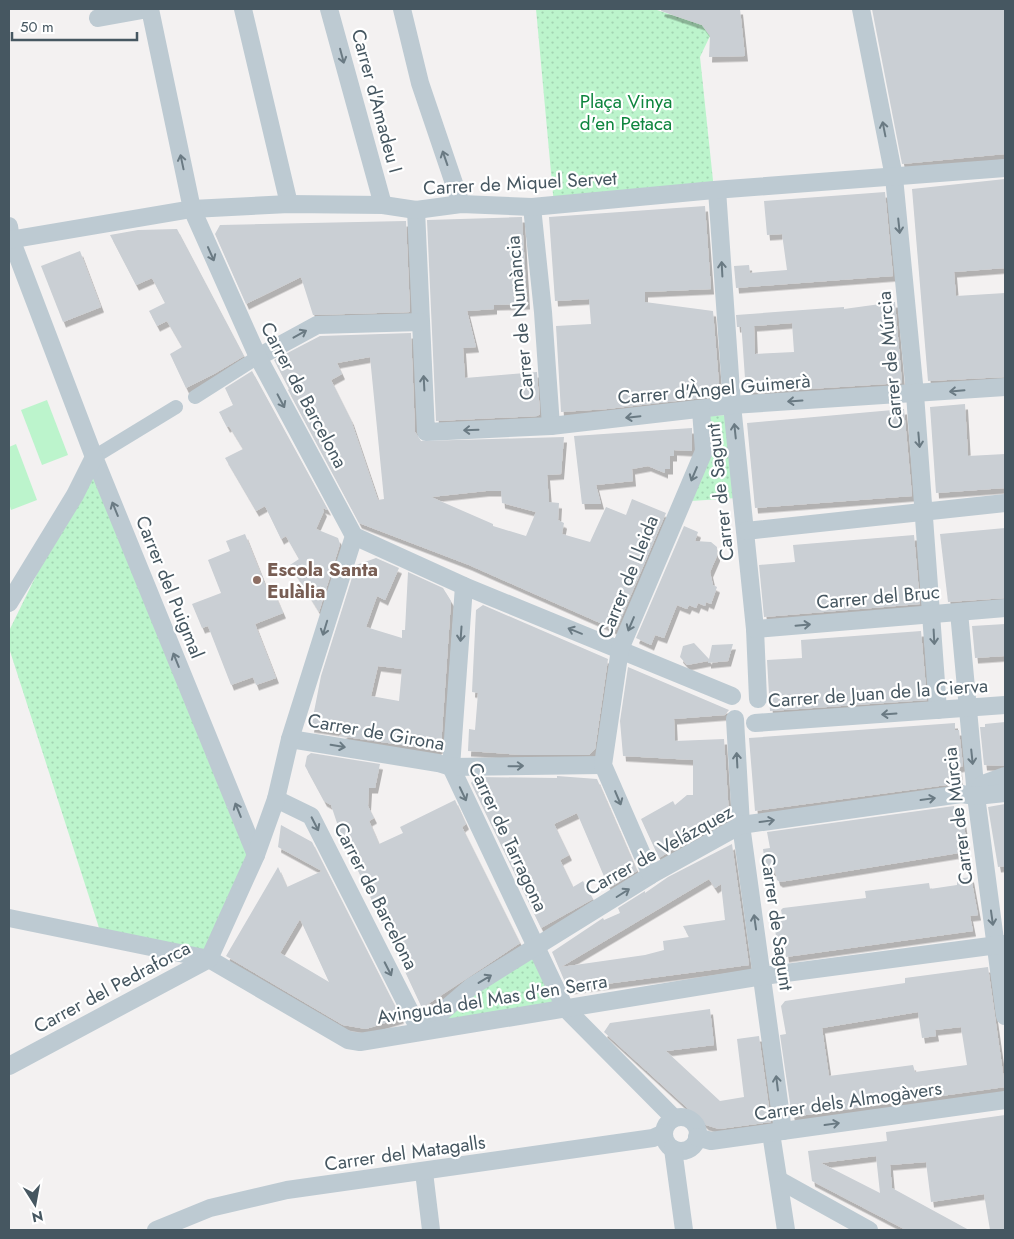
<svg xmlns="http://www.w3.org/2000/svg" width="1014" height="1239" font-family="Jost,sans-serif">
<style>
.grass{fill:#bcf4cc}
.park{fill:url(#park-dots)}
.building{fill:#cacfd4;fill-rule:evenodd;filter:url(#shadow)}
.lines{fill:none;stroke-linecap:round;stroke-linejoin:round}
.pedestrian{stroke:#bdcad2;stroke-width:14}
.minor{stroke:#bdcad2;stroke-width:18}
.oneway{stroke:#6a7a83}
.education-dot{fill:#8d6e63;stroke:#fff;stroke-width:2}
.labels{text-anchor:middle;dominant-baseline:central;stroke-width:4.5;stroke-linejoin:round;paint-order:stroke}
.street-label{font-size:19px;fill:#465761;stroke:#fff}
.park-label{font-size:19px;fill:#0e853e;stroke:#fff}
.education-label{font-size:19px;font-weight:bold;fill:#785e54;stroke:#fff;text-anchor:start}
</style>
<defs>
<pattern id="park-dots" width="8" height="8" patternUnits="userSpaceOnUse" patternTransform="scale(1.25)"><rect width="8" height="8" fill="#bcf4cc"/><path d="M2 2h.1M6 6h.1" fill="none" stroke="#a3d3b2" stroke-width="1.8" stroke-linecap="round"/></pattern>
<filter id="shadow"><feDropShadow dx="3" dy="5.5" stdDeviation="0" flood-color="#0004"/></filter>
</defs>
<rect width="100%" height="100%" fill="#f3f1f1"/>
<g class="grass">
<path d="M47,400L68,455L42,465L21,410Z"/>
<path d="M16,444L37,500L11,510L9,503V447Z"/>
</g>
<g class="park">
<path d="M536,9H654L702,25L710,36L700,57L714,190L554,205Z"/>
<path d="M728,415L737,498L691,501L707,416Z"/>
<path d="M94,457L256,855L209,959L102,937L9,648V631Z"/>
<path d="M536,948L565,1008L420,1031Z"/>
</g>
<g class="building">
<path d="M662,9H740L745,56L709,57L710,36L702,25L661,11Z"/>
<path d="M872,9H1005V154L902,164Z"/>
<path d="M1005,179V268L954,272L956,296L1005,293V377L928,381L912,189Z"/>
<path d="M885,192L893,276L736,288L734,266L749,265L750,273L787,270L782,234L767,235L764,201Z"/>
<path d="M705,206L711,289L645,292V302L713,311L720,396L607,409L561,412L556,326L591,324L589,299L555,301L549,217Z"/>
<path d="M522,217L527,304L494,305V309L467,311L476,347L463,348L465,378L537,372L540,414L537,416L436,421L427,220Z"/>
<path d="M406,221L410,312L313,315L301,277L246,304L215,234L220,225Z"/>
<path d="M177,229L244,356L214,374L186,388L170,354L182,347L167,321L157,326L149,311L165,303L152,278L136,285L110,235L138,230Z"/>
<path d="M80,251L101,307L63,322L41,266Z"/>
<path d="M895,302L902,383L746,393L742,335L741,327H737L736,315L844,307V309ZM792,323L794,352L755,354L754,326Z"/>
<path d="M411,333L415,432L421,441L564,437L561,474L547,475L549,502L559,503L558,520L564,523L562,534L590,542L606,507L626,515L632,499L666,513L616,630L469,565L359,523L288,390L289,389L274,360L320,336ZM370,357L384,499L378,500L351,420L331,380L342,374L337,363ZM486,491H501L502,503L536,512L526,536L493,526V524L431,497Z"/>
<path d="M252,371L328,510L322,508L324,511L316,529L338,538L340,544L319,612L290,565L299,559L286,536L281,539L265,506L256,511L225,458L243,449L229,426L227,427L219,412L233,405L225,388Z"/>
<path d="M965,404L968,456L1005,454V488L936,493L930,407Z"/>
<path d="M904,409L912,496L755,508L747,423Z"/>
<path d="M692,428V451L674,450V456H670V469H665V473L648,466L632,469L633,481L596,485L601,504H582L574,436Z"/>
<path d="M684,526L698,532L695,541L711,542L717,547V556L710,572L713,585L717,587L711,604L706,602L705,606L698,603L696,608L689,605L687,609L677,605L664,638L655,635L651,645L636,638Z"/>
<path d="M1005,528V598L948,602L940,534Z"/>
<path d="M245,534L268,592L273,590L283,613L255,624L276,678L256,685L253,677L231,685L208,626L202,628L192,604L221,593L208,560L230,551L226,541Z"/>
<path d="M914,535L920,604L764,617L759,565L795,562L793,545Z"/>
<path d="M376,558L399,568L385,600L377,596L366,627L402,638V630H405L408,572L443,588L451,601L441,747L437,750L339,736L345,732L311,727L321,676L356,565ZM378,666L402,669L399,701L371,696Z"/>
<path d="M483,605L608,659L595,749L589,755H522L468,751L469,729L475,730L478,693L472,692L476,610Z"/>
<path d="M1005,624L1004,656L975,658L972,626Z"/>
<path d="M921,631L927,700L770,711L767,660L802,658L801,640Z"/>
<path d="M694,643L709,659L712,645L733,644L728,661L708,663V661L687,665L680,657L683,646Z"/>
<path d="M628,667L729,710L725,715L674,719L675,741L724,739L729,815L659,858L641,819L673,801L675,805L687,795H693V760L623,756L620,721Z"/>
<path d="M1005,722V766L984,765L980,727H985V724Z"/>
<path d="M955,723V730H959L963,766L959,767L960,782L954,784L755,811L749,738Z"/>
<path d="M311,753L380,764L375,788H369L368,806L374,818L369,821L379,844L403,833L400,827L455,800L466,824L462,827L520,943L422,1008L340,832L331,805L324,801L305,766L307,756Z"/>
<path d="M557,776L597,779L637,871L609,888L577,813L554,824L569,855L560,860L573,887L583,881L593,899L541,928L471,783L475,777L557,778Z"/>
<path d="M1005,804V866L998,867L988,807Z"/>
<path d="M954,806L956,820H963L967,844L958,846L959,853L780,882L777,880L775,870L766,872L763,849L770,848L767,832Z"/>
<path d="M281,825L312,842L401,1018L366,1029L343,1025L226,956L278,867L287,887L322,871L278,847ZM300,919L329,982L280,953Z"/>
<path d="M732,844L749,965L568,989L552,952L603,918L604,920L620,913L618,908L645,891V893L668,877ZM709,879L715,888L721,884L725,920L683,926L689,937L663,941L664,950L645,955L561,967Z"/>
<path d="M971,877L978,915L970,916L973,931L786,957L784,942L777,943L774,922L783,920L781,910L783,908L866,898L865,891L929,883L930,889L957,885V879Z"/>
<path d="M988,967L1005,1087L792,1117L780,1035L786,1034L781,1006L785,1001L905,983V978ZM918,1012L922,1038L936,1036L935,1030L961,1027L967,1065L915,1072L913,1065L829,1076L822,1028Z"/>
<path d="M710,1009L714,1045L666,1051L720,1101L744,1097L737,1039L759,1036L771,1122L719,1129L706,1125L604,1032L610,1023Z"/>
<path d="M1005,1115V1230H990L984,1194L931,1202L926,1162L890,1165L892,1188L969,1230H906L812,1181L808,1151L887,1141L886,1132ZM876,1156L880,1193L821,1163Z"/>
</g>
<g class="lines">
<g class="pedestrian">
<path d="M195,397L258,357"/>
<path d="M94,457L176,407"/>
</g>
<g class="minor">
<path d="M243,9L289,204"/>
<path d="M329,9L383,205"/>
<path d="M402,9L420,83L461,204"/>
<path d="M861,9L894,177L915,394L938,710"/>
<path d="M98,18L148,9"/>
<path d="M717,190L732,405L755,629L758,699"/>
<path d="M532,207L543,312L551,426"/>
<path d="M416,210L426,432L551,426L732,405L1005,387"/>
<path d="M9,226L11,239L94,457L256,855"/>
<path d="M9,240L192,209L289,204L383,205L416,210L461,204L532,207L714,190L1005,168"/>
<path d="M258,357L317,325L421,322"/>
<path d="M746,531L1005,503"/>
<path d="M354,536L464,586L732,696"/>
<path d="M464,586L451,767L565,1008L674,1118"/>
<path d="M9,603L75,495L94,457"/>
<path d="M959,612L976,796L1005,1016"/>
<path d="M755,629L1005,608"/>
<path d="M735,719L741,825L783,1131"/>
<path d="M755,723L1005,705"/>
<path d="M290,739L438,763L451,767L603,765"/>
<path d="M976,796L983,784L1005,776"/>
<path d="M276,799L311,816L420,1031L471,987L651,875L741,825L961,794L976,796L1005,793"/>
<path d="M651,875L603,765L620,649L704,451L701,410"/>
<path d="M9,918L209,959L348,1040L360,1042L763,976L1005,944"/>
<path d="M9,1066L209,959L256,855L276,799L290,739L354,536L258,357L192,209L150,9"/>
<circle cx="681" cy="1134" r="17"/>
<path d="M771,1133L786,1230"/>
<path d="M697,1137L711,1141L1005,1100"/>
<path d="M673,1149L684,1230"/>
<path d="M424,1172L431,1230"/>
<path d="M779,1180L869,1230"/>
<path d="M156,1230L210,1208L287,1190L653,1138L664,1133"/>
</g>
</g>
<defs><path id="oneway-shaft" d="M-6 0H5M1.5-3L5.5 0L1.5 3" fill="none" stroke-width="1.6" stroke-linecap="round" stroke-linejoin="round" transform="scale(1.25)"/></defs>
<g class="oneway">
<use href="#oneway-shaft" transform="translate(342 56) rotate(75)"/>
<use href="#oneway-shaft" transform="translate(884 129) rotate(-101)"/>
<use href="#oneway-shaft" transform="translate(445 158) rotate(-109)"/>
<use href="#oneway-shaft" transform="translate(182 162) rotate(-102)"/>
<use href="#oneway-shaft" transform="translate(899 226) rotate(84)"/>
<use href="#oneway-shaft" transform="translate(211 254) rotate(66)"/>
<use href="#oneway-shaft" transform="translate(722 269) rotate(-93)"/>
<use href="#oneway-shaft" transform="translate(300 334) rotate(-29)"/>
<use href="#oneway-shaft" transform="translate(424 383) rotate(-93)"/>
<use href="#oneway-shaft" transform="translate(957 391) rotate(175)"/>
<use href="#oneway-shaft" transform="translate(281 401) rotate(62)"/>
<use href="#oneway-shaft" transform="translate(795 401) rotate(176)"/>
<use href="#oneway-shaft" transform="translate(633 417) rotate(174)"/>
<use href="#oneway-shaft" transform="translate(471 430) rotate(178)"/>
<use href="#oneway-shaft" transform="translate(735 431) rotate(-96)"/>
<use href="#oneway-shaft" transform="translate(919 440) rotate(85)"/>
<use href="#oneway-shaft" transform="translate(694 474) rotate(113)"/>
<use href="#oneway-shaft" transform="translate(115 509) rotate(-112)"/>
<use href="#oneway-shaft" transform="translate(631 624) rotate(113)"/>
<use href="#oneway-shaft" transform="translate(803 625) rotate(-5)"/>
<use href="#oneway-shaft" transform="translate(325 628) rotate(107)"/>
<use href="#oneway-shaft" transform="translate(575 631) rotate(-158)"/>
<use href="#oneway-shaft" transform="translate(461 634) rotate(94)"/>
<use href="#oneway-shaft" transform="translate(934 637) rotate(87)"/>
<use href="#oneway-shaft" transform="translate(176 660) rotate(-112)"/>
<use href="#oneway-shaft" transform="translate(889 714) rotate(176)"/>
<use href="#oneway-shaft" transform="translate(338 746) rotate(9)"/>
<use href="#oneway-shaft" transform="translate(972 757) rotate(84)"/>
<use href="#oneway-shaft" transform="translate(737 760) rotate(-93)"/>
<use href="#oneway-shaft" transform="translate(516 766) rotate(-1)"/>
<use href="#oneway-shaft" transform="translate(463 794) rotate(65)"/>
<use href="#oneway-shaft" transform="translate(618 798) rotate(67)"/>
<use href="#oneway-shaft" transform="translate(928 799) rotate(-8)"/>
<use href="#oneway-shaft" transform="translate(238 810) rotate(-112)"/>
<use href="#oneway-shaft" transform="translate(767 821) rotate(-8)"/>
<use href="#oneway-shaft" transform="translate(315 824) rotate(63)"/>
<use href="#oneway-shaft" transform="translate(623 893) rotate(-32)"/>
<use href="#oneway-shaft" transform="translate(992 918) rotate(82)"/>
<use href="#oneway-shaft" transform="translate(755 922) rotate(-98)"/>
<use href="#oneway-shaft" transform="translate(388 969) rotate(63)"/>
<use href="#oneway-shaft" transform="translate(485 979) rotate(-31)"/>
<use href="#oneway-shaft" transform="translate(777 1083) rotate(-97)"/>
<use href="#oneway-shaft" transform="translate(832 1124) rotate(-8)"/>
</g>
<circle class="education-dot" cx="257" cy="580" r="5"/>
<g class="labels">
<g class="street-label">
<text transform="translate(377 101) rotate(75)">Carrer d'Amadeu I</text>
<text transform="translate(520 183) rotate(-3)">Carrer de Miquel Servet</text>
<text transform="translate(520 318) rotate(-95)">Carrer de Numància</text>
<text transform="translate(890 360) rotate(-95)">Carrer de Múrcia</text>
<text transform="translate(714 389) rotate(-5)">Carrer d'Àngel Guimerà</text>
<text transform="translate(304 395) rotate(62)">Carrer de Barcelona</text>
<text transform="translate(720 492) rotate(-96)">Carrer de Sagunt</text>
<text transform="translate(628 577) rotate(-68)">Carrer de Lleida</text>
<text transform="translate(170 587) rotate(68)">Carrer del Puigmal</text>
<text transform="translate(878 597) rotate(-5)">Carrer del Bruc</text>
<text transform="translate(878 693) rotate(-4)">Carrer de Juan de la Cierva</text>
<text transform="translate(376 732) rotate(10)">Carrer de Girona</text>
<text transform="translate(958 816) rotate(-97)">Carrer de Múrcia</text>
<text transform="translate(508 837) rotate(65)">Carrer de Tarragona</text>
<text transform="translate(659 850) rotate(-29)">Carrer de Velázquez</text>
<text transform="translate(376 896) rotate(63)">Carrer de Barcelona</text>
<text transform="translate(777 922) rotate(82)">Carrer de Sagunt</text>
<text transform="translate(112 987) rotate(-28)">Carrer del Pedraforca</text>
<text transform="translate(492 999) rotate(-9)">Avinguda del Mas d'en Serra</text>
<text transform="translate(848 1101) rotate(-8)">Carrer dels Almogàvers</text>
<text transform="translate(405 1153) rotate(-8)">Carrer del Matagalls</text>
</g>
<g class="park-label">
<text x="626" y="101">Plaça Vinya<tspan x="626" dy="22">d'en Petaca</tspan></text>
</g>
<g class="education-label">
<text x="267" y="569">Escola Santa<tspan x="267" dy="22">Eulàlia</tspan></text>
</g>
</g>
<rect width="1014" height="1239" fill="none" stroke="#465761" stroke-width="20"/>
<g transform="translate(35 1204) rotate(169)" stroke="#ffffff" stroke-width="4" paint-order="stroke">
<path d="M0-4L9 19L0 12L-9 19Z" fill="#465761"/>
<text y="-8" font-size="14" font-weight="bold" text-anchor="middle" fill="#465761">N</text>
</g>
<path d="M12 32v8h125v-8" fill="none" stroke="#465761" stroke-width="2.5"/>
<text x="20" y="32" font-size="15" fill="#465761" stroke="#ffffff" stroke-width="4" paint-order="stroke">50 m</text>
</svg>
